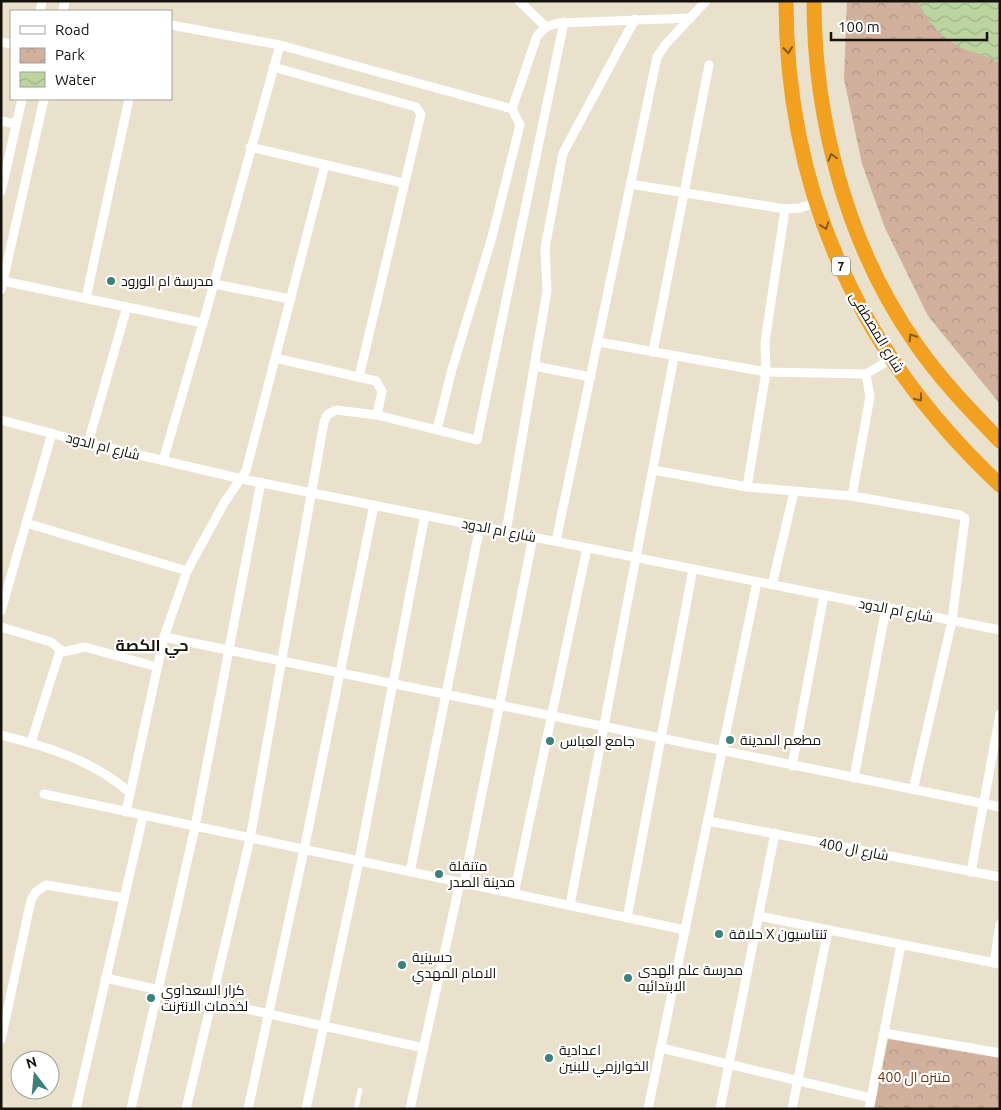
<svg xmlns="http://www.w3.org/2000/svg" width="1001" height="1110" font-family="Ubuntu,Cairo,sans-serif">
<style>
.park{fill:url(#park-crowns)}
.water{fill:url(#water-waves)}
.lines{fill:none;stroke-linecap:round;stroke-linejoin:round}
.lane{stroke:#fff;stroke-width:4.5}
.street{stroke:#fff;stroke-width:9}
.highway{stroke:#f2a01f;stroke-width:15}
.oneway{stroke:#845915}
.poi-dot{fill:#3b827c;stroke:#fff;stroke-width:2}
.labels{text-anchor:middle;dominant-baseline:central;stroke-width:4.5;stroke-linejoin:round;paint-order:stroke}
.shield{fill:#fff;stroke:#5b5954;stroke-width:1}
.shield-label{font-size:12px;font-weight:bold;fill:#15120b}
.poi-label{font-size:14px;fill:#15120b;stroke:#fff;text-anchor:start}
.street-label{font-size:14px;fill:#15120b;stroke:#fff}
.park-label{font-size:14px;fill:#713300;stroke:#fff}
.quarter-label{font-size:16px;font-weight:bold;fill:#15120b;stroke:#fff}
</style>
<defs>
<pattern id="park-crowns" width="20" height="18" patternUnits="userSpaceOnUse" patternTransform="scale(1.25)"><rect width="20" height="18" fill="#d1b19e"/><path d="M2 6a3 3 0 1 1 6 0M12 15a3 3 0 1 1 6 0" fill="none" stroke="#b39787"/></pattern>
<pattern id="water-waves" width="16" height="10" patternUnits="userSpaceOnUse" patternTransform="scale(1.25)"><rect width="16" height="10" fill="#bbd4a0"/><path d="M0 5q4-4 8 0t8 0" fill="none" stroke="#a0b588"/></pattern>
</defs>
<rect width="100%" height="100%" fill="#e9e1cb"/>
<g class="park">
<path d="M847,1H1000V404L928,316L885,228L862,164L844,79Z"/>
<path d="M888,1039L1000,1058V1109H874Z"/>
</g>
<path class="water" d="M917,1H1000V65C990,56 979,54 967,50C943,41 929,23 917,1Z"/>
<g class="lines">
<path class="lane" d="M356,1109L360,1090"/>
<g class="street">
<path d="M519,1L546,27"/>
<path d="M40,11L42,1"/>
<path d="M63,11L65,1"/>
<path d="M171,25L280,45L512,109"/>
<path d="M1,42L11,44"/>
<path d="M273,67L416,107L421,114L359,377"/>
<path d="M1,121L16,124"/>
<path d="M250,147L403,183"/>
<path d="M630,184L785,209L800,208L817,202"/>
<path d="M1,192L22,99"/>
<path d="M3,281L203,323"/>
<path d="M214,284L291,299"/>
<path d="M1,290L44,99"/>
<path d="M86,298L129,99"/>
<path d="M599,342L766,372L866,374L870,397L852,496"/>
<path d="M653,352L709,65"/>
<path d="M275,358L376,381L382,391L377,415"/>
<path d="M534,366L591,377"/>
<path d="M866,374L891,359"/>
<path d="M1,420L88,443L242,479L1000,630"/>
<path d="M437,430L451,373L492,237L520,125L512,109L537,36L546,27L558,23L691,18"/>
<path d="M88,443L127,307"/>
<path d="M163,461L203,323L280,45"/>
<path d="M653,470L747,487L852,496L960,515L965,518L952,621L913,790"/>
<path d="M747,487L766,372L765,342L785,209"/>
<path d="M26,523L187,571"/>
<path d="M506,532L547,291L545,248L563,153L635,19"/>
<path d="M556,541L657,57L666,44L706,1"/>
<path d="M772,585L794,492"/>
<path d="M1,611L52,433"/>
<path d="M1,627L51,642L63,652L85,647L157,667"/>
<path d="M164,637L1000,807"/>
<path d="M1,735C46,746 95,761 130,793"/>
<path d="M31,742L60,651"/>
<path d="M792,766L824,595"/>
<path d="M854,778L886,608"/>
<path d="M44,794L685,930"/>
<path d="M126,812L164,637L187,571L224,503L246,471L325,165"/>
<path d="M708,821L1000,877"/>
<path d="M410,872L480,526"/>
<path d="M971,872L1000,714"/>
<path d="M464,883L533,537"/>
<path d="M514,894L587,548"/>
<path d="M570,905L674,357"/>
<path d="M759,916L1000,964"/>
<path d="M627,918L693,569"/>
<path d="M994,963L1000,924"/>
<path d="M105,978L424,1048"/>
<path d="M884,1033L1000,1053"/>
<path d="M1,1040L31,900L36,892L46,885L124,898"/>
<path d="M661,1048L871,1098"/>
<path d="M76,1109L143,816"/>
<path d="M131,1109L195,827L261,482"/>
<path d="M186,1109L250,839L324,422L327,415L336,410L377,415L477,440L564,22"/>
<path d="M248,1109L304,850L374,505"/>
<path d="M306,1109L359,861L425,515"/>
<path d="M410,1109L460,882"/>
<path d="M648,1109L757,582"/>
<path d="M720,1109L775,833"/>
<path d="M792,1109L828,930"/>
<path d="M869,1109L901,945"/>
</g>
<g class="highway">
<path d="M786,1C786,194 860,354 1000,485"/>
<path d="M814,1C814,119 847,246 916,344C940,379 970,410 1000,441"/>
</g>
</g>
<defs><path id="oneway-chevron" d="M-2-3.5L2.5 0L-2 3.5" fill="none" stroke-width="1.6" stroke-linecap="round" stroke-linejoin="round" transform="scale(1.25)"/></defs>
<g class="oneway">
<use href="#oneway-chevron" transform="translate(788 50) rotate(84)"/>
<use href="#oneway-chevron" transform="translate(832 157) rotate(-106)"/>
<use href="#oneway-chevron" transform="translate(825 226) rotate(71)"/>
<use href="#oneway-chevron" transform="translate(912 337) rotate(-122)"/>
<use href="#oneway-chevron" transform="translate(919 398) rotate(52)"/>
</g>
<g class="poi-dot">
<circle cx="111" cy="281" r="5"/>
<circle cx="730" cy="740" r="5"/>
<circle cx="550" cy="741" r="5"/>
<circle cx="439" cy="874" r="5"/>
<circle cx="719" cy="934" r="5"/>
<circle cx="402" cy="965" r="5"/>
<circle cx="628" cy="978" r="5"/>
<circle cx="151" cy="998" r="5"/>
<circle cx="549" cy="1058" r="5"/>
</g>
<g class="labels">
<rect class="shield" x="832" y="256.5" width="18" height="19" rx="4"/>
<g class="shield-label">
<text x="841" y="266">7</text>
</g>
<g class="poi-label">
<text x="121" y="281">مدرسة ام الورود</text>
<text x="740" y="740">مطعم المدينة</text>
<text x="560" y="741">جامع العباس</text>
<text x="449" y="866">متنقلة<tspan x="449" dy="16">مدينة الصدر</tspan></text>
<text x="729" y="934">حلاقة X تنتاسيون</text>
<text x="412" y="957">حسينية<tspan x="412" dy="16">الامام المهدي</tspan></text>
<text x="638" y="970">مدرسة علم الهدى<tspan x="638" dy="16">الابتدائيه</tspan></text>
<text x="161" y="990">كرار السعداوي<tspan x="161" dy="16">لخدمات الانترنت</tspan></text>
<text x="559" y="1050">اعدادية<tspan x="559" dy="16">الخوارزمي للبنين</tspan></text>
</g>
<g class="street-label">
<text transform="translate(877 332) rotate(59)">شارع المصطفى</text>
<text transform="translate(103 446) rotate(14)">شارع ام الدود</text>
<text transform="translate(499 530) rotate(11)">شارع ام الدود</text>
<text transform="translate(896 610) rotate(11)">شارع ام الدود</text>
<text transform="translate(854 849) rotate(11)">شارع ال 400</text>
</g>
<g class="park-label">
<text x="914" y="1077">متنزه ال 400</text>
</g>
<g class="quarter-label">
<text x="152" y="645">حي الكصة</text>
</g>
</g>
<rect width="1001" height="1110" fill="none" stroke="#15120b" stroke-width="5"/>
<rect x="10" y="10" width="162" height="90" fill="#ffffff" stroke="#a1a09d"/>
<rect x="20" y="26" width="25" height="8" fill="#ffffff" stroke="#a1a09d"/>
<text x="55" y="35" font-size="15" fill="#15120b">Road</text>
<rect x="20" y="48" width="25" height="15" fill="url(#park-crowns)" stroke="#a1a09d"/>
<text x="55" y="60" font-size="15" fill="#15120b">Park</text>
<rect x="20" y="72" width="25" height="15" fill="url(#water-waves)" stroke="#a1a09d"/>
<text x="55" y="85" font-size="15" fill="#15120b">Water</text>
<g transform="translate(35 1075) rotate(344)"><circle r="24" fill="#ffffff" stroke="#a1a09d"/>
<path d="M0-4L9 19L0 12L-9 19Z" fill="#3b827c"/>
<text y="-8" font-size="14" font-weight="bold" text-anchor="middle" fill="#15120b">N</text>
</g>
<path d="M831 32v8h156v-8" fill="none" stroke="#15120b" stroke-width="2.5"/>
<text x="838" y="32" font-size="15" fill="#15120b" stroke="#ffffff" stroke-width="4" paint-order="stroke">100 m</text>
</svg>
